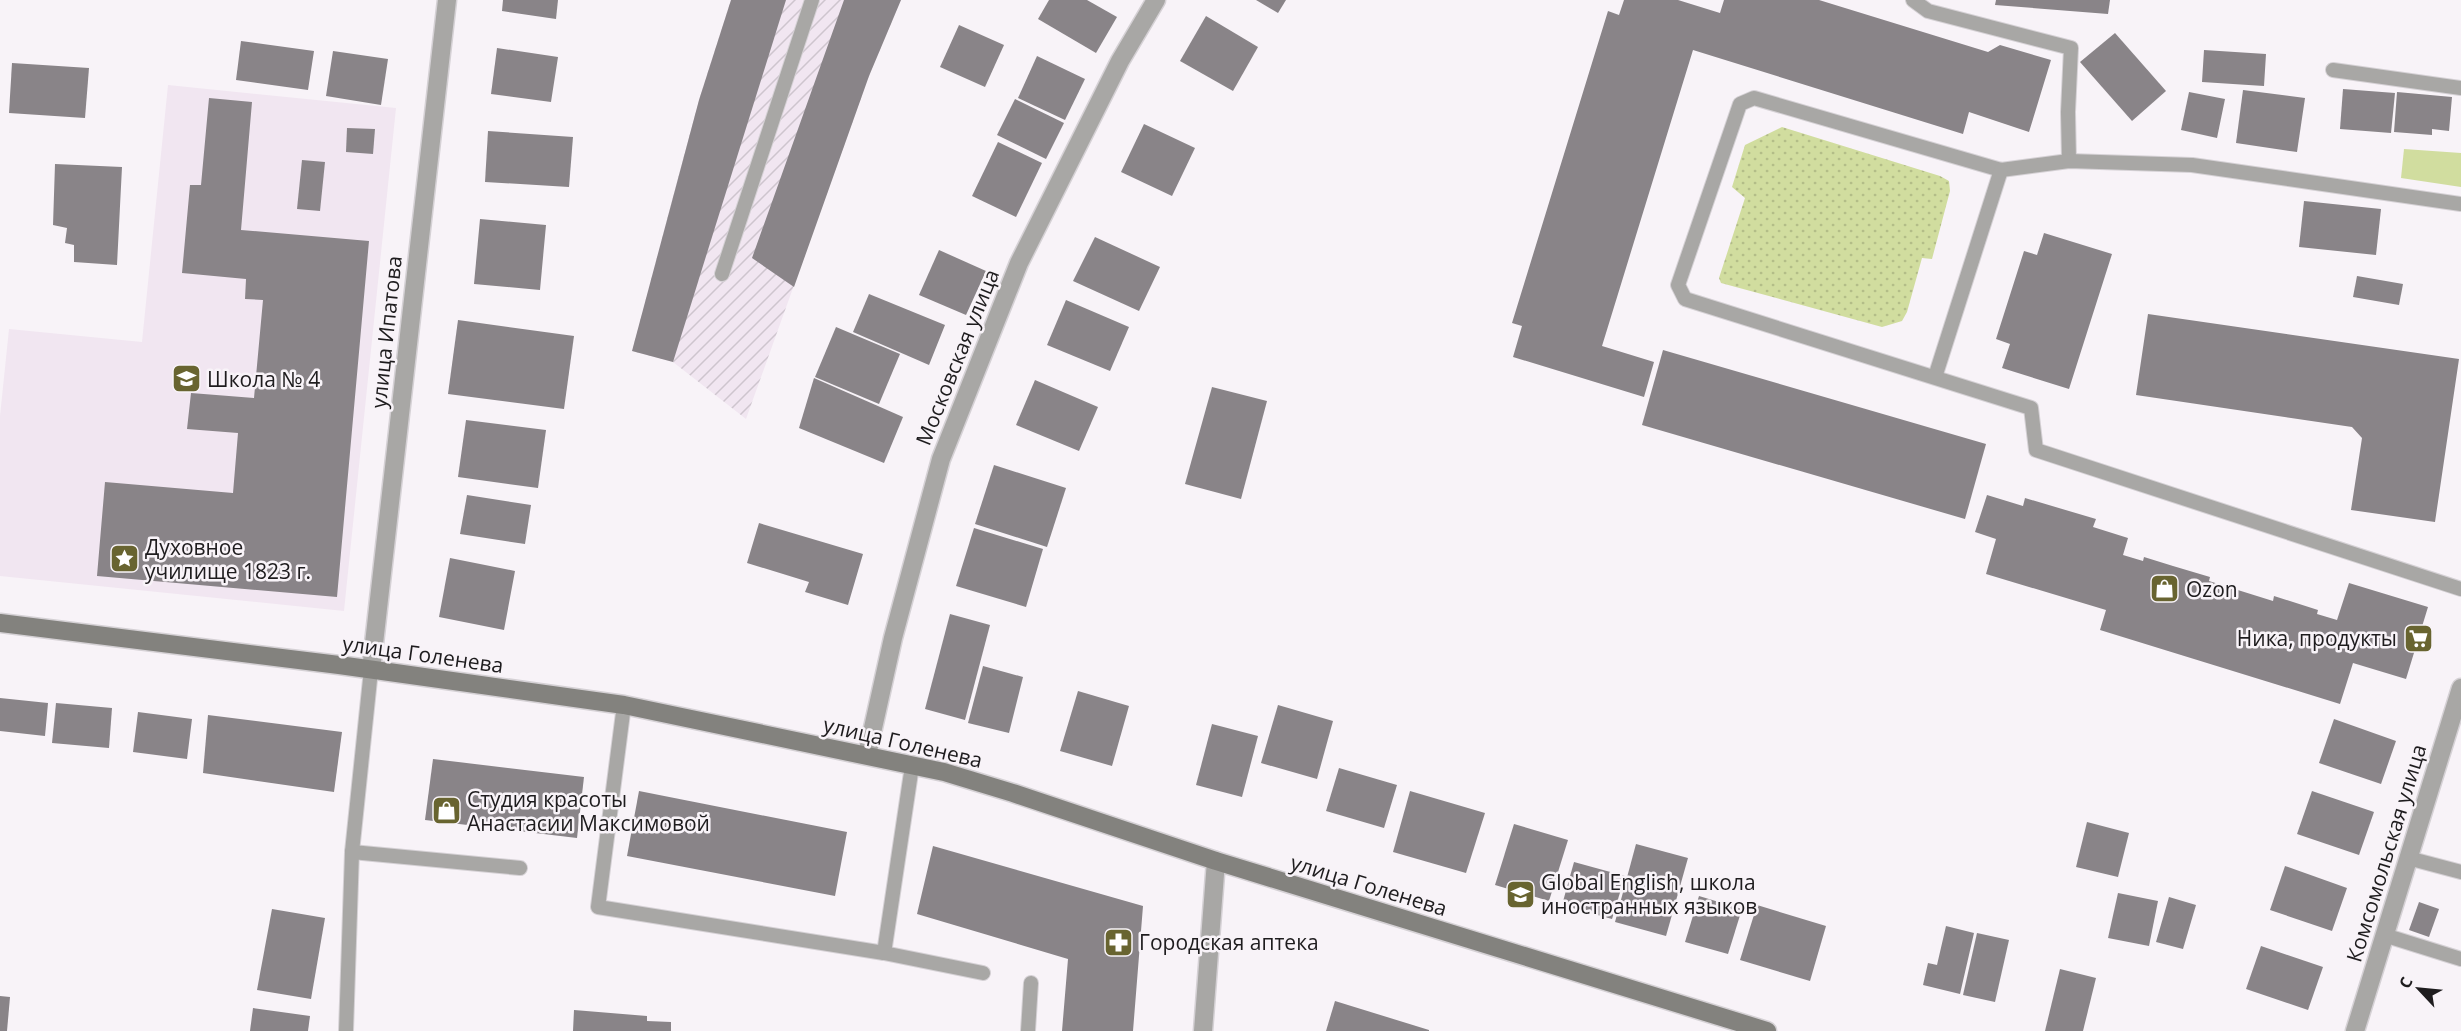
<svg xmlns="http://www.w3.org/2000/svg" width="2461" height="1031" font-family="'Open Sans',sans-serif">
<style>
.built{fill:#f1e6f1}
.industrial{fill:url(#industrial-furrows)}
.grass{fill:url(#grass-dots)}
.green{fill:#d1dd9f}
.building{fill:#898488}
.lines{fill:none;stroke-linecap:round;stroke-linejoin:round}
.lane-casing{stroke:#d5d1d5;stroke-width:16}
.street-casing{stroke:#d5d1d5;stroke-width:21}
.secondary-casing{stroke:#d5d1d5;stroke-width:21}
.lane{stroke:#a8a7a5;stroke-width:14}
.street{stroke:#a8a7a5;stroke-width:18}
.secondary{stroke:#83827e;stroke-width:18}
.labels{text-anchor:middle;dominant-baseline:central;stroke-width:5;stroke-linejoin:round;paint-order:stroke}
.street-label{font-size:21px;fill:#1e1c1e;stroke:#f8f3f8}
.poi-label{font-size:21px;fill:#1e1c1e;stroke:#f8f3f8;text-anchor:start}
</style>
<defs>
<pattern id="industrial-furrows" width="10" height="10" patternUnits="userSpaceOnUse" patternTransform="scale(1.5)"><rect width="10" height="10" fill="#f1e6f1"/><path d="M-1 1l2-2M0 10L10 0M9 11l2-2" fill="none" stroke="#cec5ce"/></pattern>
<pattern id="grass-dots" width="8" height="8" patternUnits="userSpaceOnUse" patternTransform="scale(1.5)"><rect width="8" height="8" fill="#d1dd9f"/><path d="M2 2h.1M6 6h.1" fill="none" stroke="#b3bd88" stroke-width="1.8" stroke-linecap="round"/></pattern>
</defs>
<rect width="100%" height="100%" fill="#f8f3f8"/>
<path class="built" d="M168,85L396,108L344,611L0,576V416L9,329L142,342Z"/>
<path class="industrial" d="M731,0H901L869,76L746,419L673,362L632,351L699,100Z"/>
<path class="grass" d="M1782,127L1940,176L1949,181L1950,191L1932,259L1922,258L1907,312L1902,321L1882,327L1721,283L1719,278L1745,198L1732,187L1745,145Z"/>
<path class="green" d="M2404,149L2461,153V187L2401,178Z"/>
<g class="building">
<path d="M503,0H558L556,19L502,11Z"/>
<path d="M731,0H786L673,362L632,351L699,100Z"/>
<path d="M844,0H901L869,76L794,287L752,258Z"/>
<path d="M1049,0H1087L1117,17L1096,53L1038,19Z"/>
<path d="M1256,0H1286L1278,13Z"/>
<path d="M1624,0H1678L1720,13L1724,0H1819L1988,52L2000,45L2051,60L2029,132L1969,112L1963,134L1693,50L1602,346L1654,362L1644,397L1513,357L1522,326L1512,323L1608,11L1619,15Z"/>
<path d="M1996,0H2110L2108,14L1995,5Z"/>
<path d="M1206,16L1258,47L1233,91L1180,61Z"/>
<path d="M959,25L1004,45L985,87L940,67Z"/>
<path d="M2115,33L2166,91L2132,121L2080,62Z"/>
<path d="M241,41L314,51L308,90L236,80Z"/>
<path d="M497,48L558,57L551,102L491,94Z"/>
<path d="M2204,50L2266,54L2264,86L2202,82Z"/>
<path d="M333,51L388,59L381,105L326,96Z"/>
<path d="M1037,56L1085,79L1065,120L1018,98Z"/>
<path d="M12,63L89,68L85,118L9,113Z"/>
<path d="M2343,89L2395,93L2391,133L2340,129Z"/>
<path d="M2243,90L2305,98L2297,152L2236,143Z"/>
<path d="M2189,92L2225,99L2217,138L2181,130Z"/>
<path d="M2397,92L2452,97L2449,131L2432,129V135L2394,132Z"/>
<path d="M209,98L252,102L241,230L369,241L337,597L97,576L105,482L233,493L238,433L187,429L191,393L254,398L263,300L245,299L246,279L182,273L190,185H201Z"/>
<path d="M1015,99L1064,123L1046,159L997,135Z"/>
<path d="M1144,124L1195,148L1172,196L1121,172Z"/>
<path d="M347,128L375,129L373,154L346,152Z"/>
<path d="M488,131L573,137L569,187L485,182Z"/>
<path d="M998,142L1042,163L1016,217L972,196Z"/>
<path d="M302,160L325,162L320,211L297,209Z"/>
<path d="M55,164L122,167L117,265L74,262V245L65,243L67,228L53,225Z"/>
<path d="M2304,201L2381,209L2376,255L2299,247Z"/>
<path d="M480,219L546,225L540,290L474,284Z"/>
<path d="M2044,233L2112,254L2069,389L2002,368L2010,344L1996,339L2024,251L2037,255Z"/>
<path d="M1095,237L1160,267L1139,311L1073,281Z"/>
<path d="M939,250L986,271L966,315L919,295Z"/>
<path d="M2357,276L2403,284L2399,305L2353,297Z"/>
<path d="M869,294L945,325L929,365L853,332Z"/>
<path d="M1066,300L1129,327L1110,371L1047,345Z"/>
<path d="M2148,314L2459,359L2435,522L2351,510L2362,438L2352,427L2136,395Z"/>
<path d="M458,320L574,336L564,409L448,394Z"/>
<path d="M836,327L900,354L879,404L815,377Z"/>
<path d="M1663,350L1986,444L1965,519L1642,425Z"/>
<path d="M814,378L903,417L884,463L799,428Z"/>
<path d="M1035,380L1098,407L1079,451L1016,425Z"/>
<path d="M1212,387L1267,401L1241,499L1185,484Z"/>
<path d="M466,420L546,430L538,488L458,477Z"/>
<path d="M994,465L1066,488L1047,547L975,524Z"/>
<path d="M467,495L531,505L525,544L460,534Z"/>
<path d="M1987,495L2023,506L2025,498L2096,519L2093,527L2128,538L2123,555L2143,561L2144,557L2173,566L2210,577L2209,581L2273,601L2274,596L2318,610L2317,614L2337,620L2349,583L2428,607L2406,679L2353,663L2340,704L2100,630L2106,610L1986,574L1996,539L1975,532Z"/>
<path d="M759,523L863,554L848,605L805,592L809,582L747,563Z"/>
<path d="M974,528L1043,549L1026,607L956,586Z"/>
<path d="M450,558L515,571L504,630L439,617Z"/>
<path d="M950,614L990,625L965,720L925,709Z"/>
<path d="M983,666L1023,677L1009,733L968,723Z"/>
<path d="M1078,691L1129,706L1112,766L1060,751Z"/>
<path d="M0,698L48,703L45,736L0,731Z"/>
<path d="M56,703L112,708L109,748L52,743Z"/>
<path d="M1278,705L1333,721L1317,779L1261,763Z"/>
<path d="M138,712L192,719L187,759L133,752Z"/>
<path d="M208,715L342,732L334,792L203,773Z"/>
<path d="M2334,719L2396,741L2381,784L2319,763Z"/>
<path d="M1212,724L1258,736L1242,797L1196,785Z"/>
<path d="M433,759L584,777L577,838L425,820Z"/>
<path d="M1339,768L1397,785L1384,828L1326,811Z"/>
<path d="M639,791L847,832L835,896L627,856Z"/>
<path d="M1410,791L1485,813L1466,873L1393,852Z"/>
<path d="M2312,791L2374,812L2359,855L2297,834Z"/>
<path d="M2087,822L2129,833L2118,877L2076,867Z"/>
<path d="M1514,824L1568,840L1549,901L1495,885Z"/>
<path d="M1636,844L1688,858L1666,936L1615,922Z"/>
<path d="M933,846L1143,906L1133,1031H1062L1068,959L917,914Z"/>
<path d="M1574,862L1625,876L1612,919L1562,905Z"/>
<path d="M2285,866L2347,888L2332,931L2270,910Z"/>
<path d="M2118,893L2158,901L2149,946L2108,938Z"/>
<path d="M1699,896L1742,909L1728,954L1685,942Z"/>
<path d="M2169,897L2196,905L2183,949L2156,942Z"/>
<path d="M2419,902L2439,909L2429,937L2409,930Z"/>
<path d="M1757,905L1826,926L1810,981L1740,960Z"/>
<path d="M272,909L325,918L311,999L257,990Z"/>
<path d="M1946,926L1974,933L1960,994L1923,985L1928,963L1937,965Z"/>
<path d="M1977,933L2009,940L1995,1002L1963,995Z"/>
<path d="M2261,946L2323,967L2308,1010L2246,989Z"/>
<path d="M2060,969L2096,978L2083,1031H2045Z"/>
<path d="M0,996L10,997L7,1031H0Z"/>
<path d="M1335,1001L1429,1030V1031H1326Z"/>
<path d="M253,1008L310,1016L308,1031H250Z"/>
<path d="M574,1010L647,1016V1021L671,1022V1031H573Z"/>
</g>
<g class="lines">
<defs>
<g id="lane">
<path d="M1913,0L1928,11L2071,48L2068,112L2069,161"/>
<path d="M2333,70L2461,88"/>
<path d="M2461,204L2192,165L2069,161L2001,170L1754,98L1740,104L1678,285L1685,299L2031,408L2036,450L2461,589"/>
<path d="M722,274L812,0"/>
<path d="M1935,377L2001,170"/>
<path d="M624,705L598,907L884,953L983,973"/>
<path d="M352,852L520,868"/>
<path d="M2408,858L2461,872"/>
<path d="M2384,935L2461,959"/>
<path d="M884,953L912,766"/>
<path d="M346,1031L352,852L371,670"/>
<path d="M1028,1031L1031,983"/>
</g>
<g id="street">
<path d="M371,670L447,0"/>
<path d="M867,755L893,638L941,459L1019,263L1120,61L1156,0"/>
<path d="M1203,1031L1216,861"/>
<path d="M2355,1031L2461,688"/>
</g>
<path id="secondary" d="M0,623L339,665L624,705L944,772L1013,793L1216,861L1767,1031"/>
</defs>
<use href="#lane" class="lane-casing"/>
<use href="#street" class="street-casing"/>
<use href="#secondary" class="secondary-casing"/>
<use href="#lane" class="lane"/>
<use href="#street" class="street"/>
<use href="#secondary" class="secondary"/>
</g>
<defs>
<symbol id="school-square" viewBox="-11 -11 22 22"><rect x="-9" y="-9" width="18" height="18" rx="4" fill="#686430" stroke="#f8f3f8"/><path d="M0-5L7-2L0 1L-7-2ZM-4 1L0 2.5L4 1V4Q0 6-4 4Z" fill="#fff"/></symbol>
<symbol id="sight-square" viewBox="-11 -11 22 22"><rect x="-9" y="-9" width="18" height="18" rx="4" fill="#686430" stroke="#f8f3f8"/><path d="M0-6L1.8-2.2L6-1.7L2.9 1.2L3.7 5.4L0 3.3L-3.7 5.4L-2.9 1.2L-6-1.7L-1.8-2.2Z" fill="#fff"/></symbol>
<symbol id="shop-square" viewBox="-11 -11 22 22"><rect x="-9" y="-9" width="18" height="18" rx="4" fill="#686430" stroke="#f8f3f8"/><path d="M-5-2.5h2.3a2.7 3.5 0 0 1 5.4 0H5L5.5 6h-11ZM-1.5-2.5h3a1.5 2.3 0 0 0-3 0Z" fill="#fff"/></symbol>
<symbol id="supermarket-square" viewBox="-11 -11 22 22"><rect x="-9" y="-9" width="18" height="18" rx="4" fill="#686430" stroke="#f8f3f8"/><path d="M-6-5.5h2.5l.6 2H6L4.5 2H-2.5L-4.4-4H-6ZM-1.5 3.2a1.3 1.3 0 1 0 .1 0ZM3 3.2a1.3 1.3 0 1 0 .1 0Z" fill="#fff"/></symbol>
<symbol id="pharmacy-square" viewBox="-11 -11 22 22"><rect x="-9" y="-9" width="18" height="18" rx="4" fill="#686430" stroke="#f8f3f8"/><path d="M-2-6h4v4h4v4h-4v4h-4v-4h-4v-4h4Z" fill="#fff"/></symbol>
</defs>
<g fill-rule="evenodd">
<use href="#school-square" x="170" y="362" width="33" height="33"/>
<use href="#sight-square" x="108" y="542" width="33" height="33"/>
<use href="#shop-square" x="2148" y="572" width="33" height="33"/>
<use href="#supermarket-square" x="2402" y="622" width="33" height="33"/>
<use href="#shop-square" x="430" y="794" width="33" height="33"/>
<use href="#school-square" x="1504" y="878" width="33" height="33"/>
<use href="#pharmacy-square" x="1102" y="926" width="33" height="33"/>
</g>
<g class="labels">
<g class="street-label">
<text transform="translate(386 332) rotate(-84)">улица Ипатова</text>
<text transform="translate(957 357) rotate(-68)">Московская улица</text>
<text transform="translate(423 654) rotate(8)">улица Голенева</text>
<text transform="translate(903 742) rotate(13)">улица Голенева</text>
<text transform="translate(2386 853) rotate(-73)">Комсомольская улица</text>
<text transform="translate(1369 885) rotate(17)">улица Голенева</text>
</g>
<g class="poi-label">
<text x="207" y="379">Школа № 4</text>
<text x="145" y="547">Духовное<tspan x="145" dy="24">училище 1823 г.</tspan></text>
<text x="2186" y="589">Ozon</text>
<text x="2397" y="638" text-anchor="end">Ника, продукты</text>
<text x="467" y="799">Студия красоты<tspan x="467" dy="24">Анастасии Максимовой</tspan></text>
<text x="1541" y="882">Global English, школа<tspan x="1541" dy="24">иностранных языков</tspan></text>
<text x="1139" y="942">Городская аптека</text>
</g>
</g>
<g transform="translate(2419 989) rotate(296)" stroke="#f8f3f8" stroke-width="4.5" paint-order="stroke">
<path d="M0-4.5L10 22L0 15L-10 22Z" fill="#1e1c1e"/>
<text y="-9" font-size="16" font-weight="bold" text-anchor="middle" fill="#1e1c1e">С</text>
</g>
</svg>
